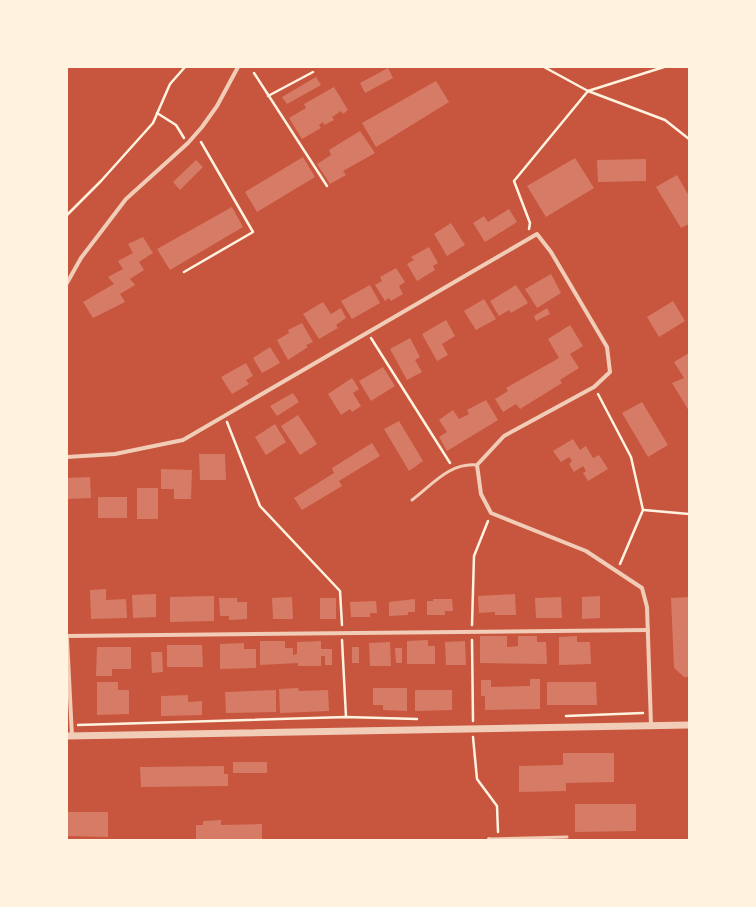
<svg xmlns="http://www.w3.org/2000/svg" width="756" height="907" font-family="Manrope,sans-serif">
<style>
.building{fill:#d67c66}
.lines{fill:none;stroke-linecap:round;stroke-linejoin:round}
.path{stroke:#fff3e0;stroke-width:2.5}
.service{stroke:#f1ccb7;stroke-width:3}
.minor{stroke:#f1ccb7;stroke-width:4}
.tertiary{stroke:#f1ccb7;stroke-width:7}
</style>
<rect width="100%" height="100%" fill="#c8553d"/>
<g class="building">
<path d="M388,68L393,78L365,93L360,83Z"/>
<path d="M316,77L321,85L287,104L282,97Z"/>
<path d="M436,81L449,102L376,147L362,123Z"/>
<path d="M334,87L348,110L343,114L341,111L332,117L334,120L324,125L323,122L319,125L321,128L302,139L289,118L306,108L304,104Z"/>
<path d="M360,131L375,153L343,171L346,175L330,184L317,164L331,155L329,150Z"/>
<path d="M303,157L315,177L257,212L245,192Z"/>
<path d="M575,158L594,188L546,217L527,186Z"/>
<path d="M646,159V181L598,182L597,160Z"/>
<path d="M196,160L203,167L180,190L173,182Z"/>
<path d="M677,175L689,196V224L681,228L656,187Z"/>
<path d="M232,207L243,227L170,270L157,249Z"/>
<path d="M509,209L517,222L485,242L473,223L484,216L488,222Z"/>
<path d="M451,223L465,245L447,256L434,234Z"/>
<path d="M143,237L153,253L139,262L144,270L130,279L135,285L120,294L125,302L93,318L83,302L114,284L108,277L123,269L118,261L133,253L128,244Z"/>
<path d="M429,247L438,263L433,266L435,270L417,281L407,264L414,260L411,257Z"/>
<path d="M396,268L405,282L399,286L403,294L391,301L389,298L385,301L375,285L382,281L380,277Z"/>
<path d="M551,274L561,293L537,308L525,289Z"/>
<path d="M370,285L380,303L352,319L341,301Z"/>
<path d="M516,285L528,303L511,313L509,310L499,316L490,301Z"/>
<path d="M484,299L496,319L476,330L464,311Z"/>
<path d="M673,301L685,321L659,337L647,317Z"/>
<path d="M323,302L331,314L341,308L346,318L336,325L338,328L319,339L303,314Z"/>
<path d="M547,308L550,314L536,321L534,316Z"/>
<path d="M446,320L455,336L442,344L448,355L437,361L422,334Z"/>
<path d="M302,323L313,342L306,345L308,347L288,360L277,340L289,333L288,330Z"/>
<path d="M570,325L583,346L570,354L579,368L560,380L562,383L520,409L516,404L503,412L495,399L508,391L506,388L559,358L548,339Z"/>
<path d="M410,338L420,357L415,360L422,372L407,380L390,349Z"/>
<path d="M270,347L280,363L262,373L253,358Z"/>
<path d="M689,353V411L672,383L684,378L674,362Z"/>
<path d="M246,363L253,376L246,380L249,384L232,394L221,377Z"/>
<path d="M383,367L395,386L371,401L359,381Z"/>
<path d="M352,378L359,389L353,393L361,406L352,412L350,409L341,415L328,394Z"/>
<path d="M293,393L299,402L277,416L270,406Z"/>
<path d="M486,400L498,420L447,451L439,437L447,432L439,420L453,410L459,419L469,414L467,410Z"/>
<path d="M642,402L668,445L648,457L622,413Z"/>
<path d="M298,415L317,444L300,455L281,426Z"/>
<path d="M399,421L423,461L409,471L384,429Z"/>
<path d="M275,424L286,442L266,455L255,437Z"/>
<path d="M573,439L580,450L586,446L593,458L599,455L608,469L588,481L583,473L586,471L583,466L574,472L569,464L572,461L569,457L561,462L553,451Z"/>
<path d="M372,443L380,456L339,481L342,486L302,510L294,498L334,473L332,468Z"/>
<path d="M199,454H225L226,480H200Z"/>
<path d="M161,469L192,470L191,499H174V489H161Z"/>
<path d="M90,477L91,498L67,499V478Z"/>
<rect x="137" y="488" width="21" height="31"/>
<rect x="98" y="497" width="29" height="21"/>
<path d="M106,589V600L126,599L127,618L91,619L90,590Z"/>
<path d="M156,594V617L133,618L132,595Z"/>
<path d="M515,594L516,615H495V612L479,613L478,596Z"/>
<path d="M214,596V621L170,622V597Z"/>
<path d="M600,596V618L582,619V597Z"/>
<path d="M292,597L293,619H273L272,598Z"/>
<path d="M561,597L562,618H536L535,598Z"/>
<path d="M689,597V677H684L674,668L671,598Z"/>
<path d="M219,598H237V602H247V619L229,620V616H220Z"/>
<rect x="320" y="598" width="16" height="21"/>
<path d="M415,599V612H408V615L389,616V602Z"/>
<path d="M433,599H452L453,611H445V615H427V601H433Z"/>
<path d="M376,601L377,613H370V617H351L350,602Z"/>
<path d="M480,636H507V647L518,646V636H537V642H546L547,664L480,663Z"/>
<path d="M577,636V642H590L591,664L559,665V637Z"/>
<path d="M428,640V646H435V664H407V641Z"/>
<path d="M260,641H285V648H293V655L297,654V642L321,641V649H332V665H325V656H321V666H298V663L260,665Z"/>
<path d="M465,641L466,665H446L445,642Z"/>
<path d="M390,642L391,666H370L369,643Z"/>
<path d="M244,643V649H256V668L220,669V644Z"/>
<path d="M167,645H202L203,667H167Z"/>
<path d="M97,647H131V669H112V676H96Z"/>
<rect x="352" y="647" width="7" height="16"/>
<path d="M395,648H402V663H396Z"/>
<path d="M151,652H162L163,672L152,673Z"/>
<path d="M530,679H540V709L485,710V696H481V680H491V687L530,686Z"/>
<path d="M97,682H118V690H129V714L97,715Z"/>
<path d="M547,682H596L597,705H547Z"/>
<path d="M298,688L299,691L328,690L329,711L280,713L279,689Z"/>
<path d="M373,688H407V711L383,710V705H373Z"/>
<path d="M276,690V712L226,713L225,692Z"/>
<path d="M415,690H452V710L415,711Z"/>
<path d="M188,695V702L202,701V715L161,716V696Z"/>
<path d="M563,753H614V782L566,783V791L519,792V766L563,765Z"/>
<rect x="233" y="762" width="34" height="11"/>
<path d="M224,766V774H228V786L141,787L140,767Z"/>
<path d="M575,804H636V831L575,832Z"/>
<path d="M67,812H108V837L67,836Z"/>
<path d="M221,820V825L262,824V840H196V825H203V821Z"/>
</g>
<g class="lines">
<g class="path">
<path d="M544,67L588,91L665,120L689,139"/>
<path d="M254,73L327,186"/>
<path d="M268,96L313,72"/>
<path d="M157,113L176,125L184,138"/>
<path d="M67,215L101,181L153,123L170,84L185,67"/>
<path d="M529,229L530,223L514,181L588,91L664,67"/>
<path d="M184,272L253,232L201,142"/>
<path d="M371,338L450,463"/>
<path d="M598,394L631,457L643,510L620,564"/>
<path d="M227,422L260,506L340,591L342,625"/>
<path d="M644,510L689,514"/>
<path d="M472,625L474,556L488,521"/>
<path d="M342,640L346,717"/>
<path d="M472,640L473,721"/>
<path d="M566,716L643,713"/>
<path d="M78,725L346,717L417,719"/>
<path d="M473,737L477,779L497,806L498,832"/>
</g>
<g class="service">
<path d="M412,500C432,485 450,462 477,465"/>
<path d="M489,839L567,837"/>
</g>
<g class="minor">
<path d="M67,283L81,258L126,199L188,143L202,127L217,106L238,67"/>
<path d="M67,457L115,454L183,440L537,234L551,252L607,347L610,372L594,387L504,436L477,465L481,494L491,513L586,551L642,588L647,607L651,725"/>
<path d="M67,636L648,630"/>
<path d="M67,639L72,736"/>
<path d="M489,839V840"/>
</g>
<path class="tertiary" d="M67,736L689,725"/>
</g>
<rect width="756" height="907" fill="none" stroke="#fff3e0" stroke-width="136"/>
</svg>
